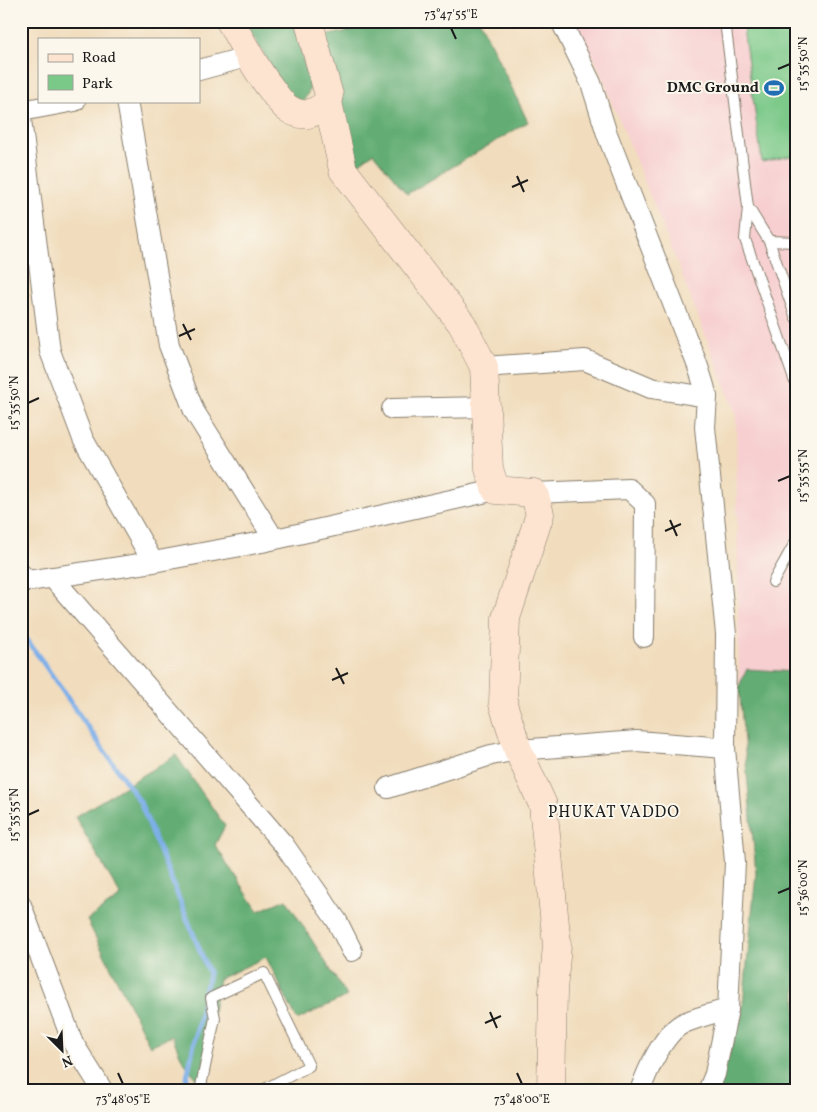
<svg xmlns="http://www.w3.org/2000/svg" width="817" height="1112" font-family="Vollkorn,serif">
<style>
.built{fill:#f7cfd0}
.green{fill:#7bc989;stroke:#4c7252}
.forest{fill:#64ad75;stroke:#406448}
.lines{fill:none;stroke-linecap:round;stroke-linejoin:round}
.stream{stroke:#7dafe9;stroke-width:5}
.lane-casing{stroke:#867c6c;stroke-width:12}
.street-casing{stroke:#867c6c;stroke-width:22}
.secondary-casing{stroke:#867c6c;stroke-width:29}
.lane{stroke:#fff;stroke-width:10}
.street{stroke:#fff;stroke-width:20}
.secondary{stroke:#fde4d1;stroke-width:28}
.ticks{fill:none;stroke:#1c1c1c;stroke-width:2}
.labels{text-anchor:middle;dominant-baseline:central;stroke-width:4;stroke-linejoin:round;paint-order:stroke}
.poi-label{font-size:15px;font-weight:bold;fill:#1c1c1c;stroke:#fbf7ec;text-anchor:end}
.neighbourhood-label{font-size:16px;letter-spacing:1px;fill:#1c1c1c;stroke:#fbf7ec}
.neatline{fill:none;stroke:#1c1c1c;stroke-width:2}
.ticks-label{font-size:12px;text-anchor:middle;fill:#1c1c1c}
</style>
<rect width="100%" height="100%" fill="#fbf7ec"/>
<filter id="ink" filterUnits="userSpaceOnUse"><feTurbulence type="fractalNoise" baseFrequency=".02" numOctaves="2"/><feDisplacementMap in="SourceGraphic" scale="10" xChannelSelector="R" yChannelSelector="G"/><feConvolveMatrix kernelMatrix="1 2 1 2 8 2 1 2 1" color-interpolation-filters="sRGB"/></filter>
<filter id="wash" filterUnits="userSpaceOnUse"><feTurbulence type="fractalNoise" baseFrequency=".0096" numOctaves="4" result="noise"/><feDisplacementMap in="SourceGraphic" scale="20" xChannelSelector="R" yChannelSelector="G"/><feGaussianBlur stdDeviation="1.12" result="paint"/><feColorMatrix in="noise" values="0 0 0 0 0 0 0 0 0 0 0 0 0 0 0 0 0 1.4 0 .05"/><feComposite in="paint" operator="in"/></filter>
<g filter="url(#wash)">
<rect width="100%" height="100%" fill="#f1ddbd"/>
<path class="built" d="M575,21H796V717L739,686L736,414L676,260L599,69Z"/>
<path class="green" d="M742,21H796V155L762,162Z"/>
<g class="forest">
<path d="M244,21H294L310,89L303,102L286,91Z"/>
<path d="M397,21H480L528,122L407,194L373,153L358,164L351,143L324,36L381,24Z"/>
<path d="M747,669L796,672V1091H718L742,1014L756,873L739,686Z"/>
<path d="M176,755L225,826L215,845L258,911L286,899L347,996L297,1020L266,957L219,979L200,1083L183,1061L172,1036L150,1046L87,920L121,896L75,817Z"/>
</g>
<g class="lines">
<path class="stream" d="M21,631L140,802L209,973L184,1091"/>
</g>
</g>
<g filter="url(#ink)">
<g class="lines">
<defs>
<g id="lane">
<path d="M725,21L748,207L769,241L796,318"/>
<path d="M748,207L745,239L796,385"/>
<path d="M769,241L796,242"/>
<path d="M773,582L796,541"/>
<path d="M200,1091L215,1018L211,998L264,973L309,1066L261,1091"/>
</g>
<g id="street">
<path d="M561,21L591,83L607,134L686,337C695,357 702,376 707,397"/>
<path d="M199,70L250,56"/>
<path d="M127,101L169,345L194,411L274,539"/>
<path d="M21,111L75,101"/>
<path d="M21,119L50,351L83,439L153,562"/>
<path d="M484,367L585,360L651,388L707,397L705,427L726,634L725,748L735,862L728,1009L715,1074L708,1091"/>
<path d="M392,409L486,407"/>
<path d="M534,493L629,489L645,504L644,637"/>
<path d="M21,574L28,581L153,562L262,542L496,490"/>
<path d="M52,577L284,845L337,921L352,951"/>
<path d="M388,788L491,755L518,750L637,741L725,748"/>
<path d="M21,905L73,1043L103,1091"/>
<path d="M640,1091C647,1071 664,1032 684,1023C698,1017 714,1013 728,1009"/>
</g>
<g id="secondary">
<path d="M230,21C243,44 255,69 272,90C276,96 281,103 287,108C296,114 306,117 315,111C324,107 327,104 329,95L314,42L309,21"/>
<path d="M328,102L343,170L462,324L484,367L489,469L496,490L534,493L540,514L506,618L503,704L518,750L543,805L557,945L553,991L551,1091"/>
</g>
</defs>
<use href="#lane" class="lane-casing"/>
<use href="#street" class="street-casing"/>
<use href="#secondary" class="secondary-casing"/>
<use href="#lane" class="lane"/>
<use href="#street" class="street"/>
<use href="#secondary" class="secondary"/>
</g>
</g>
<path class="ticks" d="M451,28L456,39M778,69L790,64M517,176L524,192M512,187L528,180M183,324L191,340M179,336L195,329M28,403L39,398M778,481L790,476M670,520L677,536M665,531L681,524M336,668L344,684M332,680L348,673M28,815L39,810M778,893L790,888M490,1012L497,1028M485,1023L501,1016M118,1073L123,1084M517,1073L522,1084"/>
<defs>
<symbol id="stadium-bare" viewBox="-9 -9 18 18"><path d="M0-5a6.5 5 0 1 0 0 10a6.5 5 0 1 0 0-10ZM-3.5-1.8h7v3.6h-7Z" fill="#1f6fb2" stroke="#fbf7ec" stroke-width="2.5" paint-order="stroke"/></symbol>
</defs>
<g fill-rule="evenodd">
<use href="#stadium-bare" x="760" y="74" width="28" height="28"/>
</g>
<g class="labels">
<g class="poi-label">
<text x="759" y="88">DMC Ground</text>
</g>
<g class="neighbourhood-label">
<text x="614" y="813">PHUKAT VADDO</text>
</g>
</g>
<rect width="817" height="1112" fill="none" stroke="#fbf7ec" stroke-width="55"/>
<rect x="38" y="38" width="162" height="65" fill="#fbf7ec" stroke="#a29f99"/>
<rect x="48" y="54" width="25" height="8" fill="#fde4d1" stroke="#a29f99"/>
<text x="82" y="62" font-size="15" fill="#1c1c1c">Road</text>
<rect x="48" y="75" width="25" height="15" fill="#7bc989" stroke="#a29f99"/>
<text x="82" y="88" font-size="15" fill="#1c1c1c">Park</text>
<g transform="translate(62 1050) rotate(156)" stroke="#fbf7ec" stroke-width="4" paint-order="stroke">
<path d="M0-4L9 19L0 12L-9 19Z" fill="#1c1c1c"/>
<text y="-8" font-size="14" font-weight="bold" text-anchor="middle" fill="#1c1c1c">N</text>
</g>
<rect x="28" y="28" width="762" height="1056" class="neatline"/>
<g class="ticks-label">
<text x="451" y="18">73°47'55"E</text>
<text transform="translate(803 64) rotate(-90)" y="4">15°35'50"N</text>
<text transform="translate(14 403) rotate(-90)" y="4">15°35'50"N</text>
<text transform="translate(803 476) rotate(-90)" y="4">15°35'55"N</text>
<text transform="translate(14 815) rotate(-90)" y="4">15°35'55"N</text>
<text transform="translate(803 888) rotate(-90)" y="4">15°36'00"N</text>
<text x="123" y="1103">73°48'05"E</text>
<text x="522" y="1103">73°48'00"E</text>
</g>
</svg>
